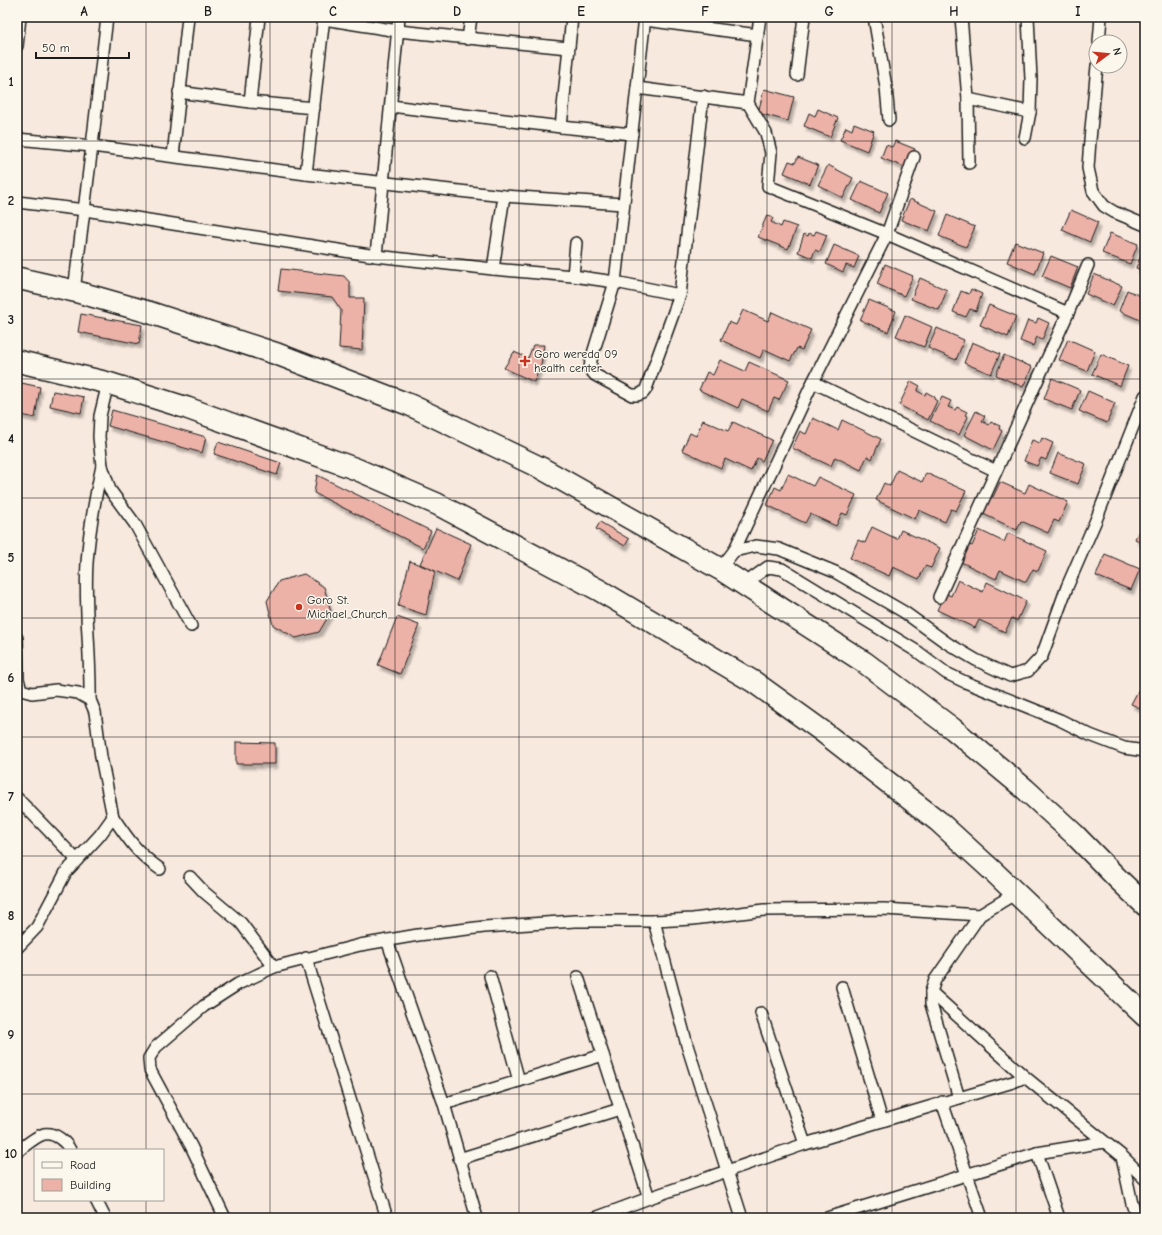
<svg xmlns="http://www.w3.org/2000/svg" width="1162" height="1235" font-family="'Comic Neue',sans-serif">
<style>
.building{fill:#ecb2a8;stroke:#1c1c1c;filter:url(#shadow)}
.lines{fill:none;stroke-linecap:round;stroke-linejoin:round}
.street-casing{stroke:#1c1c1c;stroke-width:14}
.highway-casing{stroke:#1c1c1c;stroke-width:24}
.street{stroke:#fbf7ec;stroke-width:11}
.highway{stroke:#fbf7ec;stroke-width:21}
.grid{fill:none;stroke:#1c1c1c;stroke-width:1;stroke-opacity:0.55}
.poi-dot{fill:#c8321e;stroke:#fbf7ec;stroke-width:1.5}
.labels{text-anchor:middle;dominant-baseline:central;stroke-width:3;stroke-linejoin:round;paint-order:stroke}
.poi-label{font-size:12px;fill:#1c1c1c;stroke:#fbf7ec;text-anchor:start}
.neatline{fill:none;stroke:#1c1c1c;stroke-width:1.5}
.grid-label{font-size:13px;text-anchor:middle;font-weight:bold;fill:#1c1c1c}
</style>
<defs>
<filter id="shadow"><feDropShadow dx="2.5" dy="4.5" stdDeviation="1" flood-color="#0004"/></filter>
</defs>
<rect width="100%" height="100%" fill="#f8e9de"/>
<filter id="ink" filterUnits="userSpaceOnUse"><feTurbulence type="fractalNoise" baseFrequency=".025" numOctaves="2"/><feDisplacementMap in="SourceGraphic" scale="8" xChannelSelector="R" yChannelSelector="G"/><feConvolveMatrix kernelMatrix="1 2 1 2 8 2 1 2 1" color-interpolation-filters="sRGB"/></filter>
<g filter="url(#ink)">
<g class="building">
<path d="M764,89L794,97L788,121L758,113Z"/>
<path d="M818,109L838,118L830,137L804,126L809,113L815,116Z"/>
<path d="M854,123L874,131L867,151L840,140L846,127L852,130Z"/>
<path d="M895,141L915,149L907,168L881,158L886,145L892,147Z"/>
<path d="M798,157L818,165L810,184L784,173L789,161L795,163Z"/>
<path d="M828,165L853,178L843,198L818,185Z"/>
<path d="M861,181L888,193L879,213L852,200Z"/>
<path d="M910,199L937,211L929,231L901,220Z"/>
<path d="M1071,210L1098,222L1090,242L1062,230Z"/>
<path d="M767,215L773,218L771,222L781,227L783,222L797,227L788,249L758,237Z"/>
<path d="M947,215L975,227L966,247L939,236Z"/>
<path d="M816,231L827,235L820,252L815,250L812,258L798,252L804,234L808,236L809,233L814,235Z"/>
<path d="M1110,233L1138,244L1130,264L1102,253Z"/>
<path d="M1015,242L1043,253L1035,274L1007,262Z"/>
<path d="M834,245L859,256L854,268L846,265L843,272L826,264Z"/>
<path d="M1144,247L1145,248V271L1136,268Z"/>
<path d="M1051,256L1078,267L1070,288L1042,276Z"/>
<path d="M885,264L913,276L904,296L877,284Z"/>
<path d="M281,269L344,276L350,283V298H364L362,350L339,348L341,310L332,297L278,291Z"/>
<path d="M1094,274L1122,286L1113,306L1086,294Z"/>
<path d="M920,278L947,290L939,310L911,299Z"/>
<path d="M971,289L982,294L976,311L970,309L966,317L953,312L961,291L969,294Z"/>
<path d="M1127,290L1145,298V322L1119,311Z"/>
<path d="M869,300L896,311L888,332L860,320Z"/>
<path d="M989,305L1016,316L1008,337L980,325Z"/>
<path d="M743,310L768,321L772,312L811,330L802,350L797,348L790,361L764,349L760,358L721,340L729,322L736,325Z"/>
<path d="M81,314L142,325L139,344L78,332Z"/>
<path d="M905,315L932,327L924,347L896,336Z"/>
<path d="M1038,318L1049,323L1042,340L1037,337L1033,346L1020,341L1028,320L1036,323Z"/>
<path d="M937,328L964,340L956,360L928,348Z"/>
<path d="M1068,339L1095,351L1087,371L1059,360Z"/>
<path d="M972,342L1000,354L991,374L964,363Z"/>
<path d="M533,345H544L541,365L534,382L504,368L514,352L528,358Z"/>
<path d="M1101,354L1128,366L1120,386L1092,374Z"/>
<path d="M1004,355L1032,367L1023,387L996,375Z"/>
<path d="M720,360L745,371L749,362L789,380L779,400L774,398L768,411L742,399L738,408L699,390L707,372L713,375Z"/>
<path d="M1052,378L1080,390L1072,410L1044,399Z"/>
<path d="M911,381L920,386L917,391L925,395L926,392L935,397L934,399L937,401L928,420L899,405Z"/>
<path d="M17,382L40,387L35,418L17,414Z"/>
<path d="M53,391L84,397L81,413L50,406Z"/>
<path d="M1088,391L1115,403L1107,423L1079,411Z"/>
<path d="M942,397L951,401L948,407L955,410L957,407L967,412L965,415L968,417L959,435L930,421Z"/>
<path d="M112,410L206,437L202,453L108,426Z"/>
<path d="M976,411L985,416L982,421L989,425L991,422L1000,426L999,429L1002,431L993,450L964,435Z"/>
<path d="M813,418L838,430L842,420L881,439L872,459L867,456L861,470L835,457L831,466L792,448L800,431L806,434Z"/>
<path d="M703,420L728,431L733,422L772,440L762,461L757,458L751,471L725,459L721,468L682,450L690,433L696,436Z"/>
<path d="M1042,438L1053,443L1046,460L1041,458L1037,466L1024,461L1032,440L1040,443Z"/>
<path d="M218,442L281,463L277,475L214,454Z"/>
<path d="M1058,453L1086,464L1078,484L1050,473Z"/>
<path d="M897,470L922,482L926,473L966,491L956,511L951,509L945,522L919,510L915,519L876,500L884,483L890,486Z"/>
<path d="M788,474L813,486L818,477L856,495L847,515L842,513L836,526L810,514L805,523L767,505L775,487L781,490Z"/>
<path d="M317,475L431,531L423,548L314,493Z"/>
<path d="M1000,482L1025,493L1029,484L1068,502L1059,522L1054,520L1048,533L1021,521L1017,530L979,512L987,494L993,497Z"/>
<path d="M600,522L629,539L625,546L596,529Z"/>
<path d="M1143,523L1145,524V544L1135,539Z"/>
<path d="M872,527L897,539L901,530L940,548L931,568L925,566L919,579L893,567L889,576L850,558L858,540L865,543Z"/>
<path d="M436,528L471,544L457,581L420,564Z"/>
<path d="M979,530L1004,542L1008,533L1047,551L1038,571L1033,569L1026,582L1000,570L996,579L957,560L965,543L972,546Z"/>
<path d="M1105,554L1140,569L1131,590L1096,576Z"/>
<path d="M410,561L435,571L426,615L398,606Z"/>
<path d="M304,574L324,587L331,612L319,632L296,638L273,625L267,601L279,581Z"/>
<path d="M958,580L983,592L987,582L1026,601L1017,621L1012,618L1005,632L979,620L975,628L937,610L945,593L951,596Z"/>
<path d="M397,617L419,625L400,674L378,665Z"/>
<path d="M1139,689L1145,692V702L1142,709L1131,704Z"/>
<path d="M236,742L275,743V764H236Z"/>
</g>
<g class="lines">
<defs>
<g id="street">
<path d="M645,17L615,282L591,360L590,369L595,375L632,395H637L643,393L646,389L680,295L703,96"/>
<path d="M760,17L748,103L766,133L771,153L768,186L887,234L1068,313L1088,265"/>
<path d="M874,17L886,87L889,120"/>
<path d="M961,17L968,99L969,163"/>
<path d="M324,19L398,31L568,48"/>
<path d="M645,20L758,35"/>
<path d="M468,39L471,17"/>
<path d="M1099,42L1101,17"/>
<path d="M17,46L20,17"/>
<path d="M1097,66L1090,140L1088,168L1093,191L1104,206L1114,212L1145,225"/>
<path d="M797,75L804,17"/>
<path d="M637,88L748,103"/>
<path d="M179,92L250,102L314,108"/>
<path d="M968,99L1030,112"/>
<path d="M250,102L259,17"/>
<path d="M391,106L561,127L632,134"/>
<path d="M561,127L572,17"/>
<path d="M1025,138L1030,112L1031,79L1028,17"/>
<path d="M17,139L92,146L306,174L504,196L623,204"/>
<path d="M173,156L188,17"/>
<path d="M306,174L324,17"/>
<path d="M17,202L85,210L376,256L493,269L573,276L615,282L680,295"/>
<path d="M376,256L399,17"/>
<path d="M493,269L504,196"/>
<path d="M573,276L576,243"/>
<path d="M74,291L92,146L107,17"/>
<path d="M813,382L996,471"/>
<path d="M108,383L100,416L99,437L102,466L110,490L135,524L191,626"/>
<path d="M734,551L756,546L779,549L835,572L904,612L947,643L976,660L1010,676L1028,671L1042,656L1067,587L1096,520L1145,396"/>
<path d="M720,569L734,551L813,382L887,234L914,157"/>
<path d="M744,584L768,567L782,569L918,652L946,673L965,682L1060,720L1090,735L1124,748L1145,751"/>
<path d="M939,597L1068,313"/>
<path d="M17,638L18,679L21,690L32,693L56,690L78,693L90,700L95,712L101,757L113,817L100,835L66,872L37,927L17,948"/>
<path d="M90,700C91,654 84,608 87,563C89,530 95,498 102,466"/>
<path d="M17,798L77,860"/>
<path d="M113,817C128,839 138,854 160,869"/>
<path d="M190,877L204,892L241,923L274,967"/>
<path d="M1016,893L980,915L935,980L931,992V1004L959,1098L1013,1082L1025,1077L1122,1156L1145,1179"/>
<path d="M654,921L687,1045L742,1218"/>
<path d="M387,940L444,1104L477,1218"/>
<path d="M306,958L387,1218"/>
<path d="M490,976L519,1081"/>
<path d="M578,977L649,1198"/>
<path d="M842,987L882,1121"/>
<path d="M931,992L1025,1077"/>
<path d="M761,1013L805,1144"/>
<path d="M942,1102L982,1218"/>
<path d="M444,1104L603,1055"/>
<path d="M17,1152C23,1147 37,1136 44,1134C55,1132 66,1142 70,1150"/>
<path d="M1037,1153L1059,1218"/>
<path d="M1122,1157L1132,1204L1137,1218"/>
<path d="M459,1159L620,1109"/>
<path d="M96,1200L105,1218"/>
<path d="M225,1218L191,1146L150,1070L149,1058L156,1047L204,1006L238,984L274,967L360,945L418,935L484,927L575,921H654L693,919L764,910L884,909L980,915"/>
<path d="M595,1218L649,1198L805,1144L959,1098"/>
<path d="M827,1218L1037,1153L1104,1142"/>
</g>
<g id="highway">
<path d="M17,278L74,291L148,312L277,354L410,405L541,468L720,569L864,662L953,729L1025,789L1074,834L1117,878L1145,905"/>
<path d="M17,361L108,383L187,408L356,469L437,504L599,590L754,682L822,731L885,780L938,821L995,873L1145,1016"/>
</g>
</defs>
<use href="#street" class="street-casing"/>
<use href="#highway" class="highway-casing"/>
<use href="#street" class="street"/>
<use href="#highway" class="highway"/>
</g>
</g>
<path class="grid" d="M146,17V1150M270,17V1218M395,17V1218M519,17V1218M643,17V1218M767,17V1218M892,17V1218M1016,17V1218M17,141H1145M17,260H1145M17,379H1145M17,498H1145M17,618H1145M17,737H1145M17,856H1145M17,975H1145M17,1094H1145M146,1200V1218"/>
<g class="poi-dot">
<path d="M523 355h4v4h4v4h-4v4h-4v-4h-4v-4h4z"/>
<circle cx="299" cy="607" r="4"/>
</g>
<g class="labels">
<g class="poi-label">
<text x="534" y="354">Goro wereda 09<tspan x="534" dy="14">health center</tspan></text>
<text x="307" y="600">Goro St.<tspan x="307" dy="14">Michael Church</tspan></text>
</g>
</g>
<rect width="1162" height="1235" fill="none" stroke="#fbf7ec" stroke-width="44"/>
<rect x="34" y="1149" width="130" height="52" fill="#fbf7ec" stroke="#a29f99"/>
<rect x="42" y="1162" width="20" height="6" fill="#fbf7ec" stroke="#a29f99"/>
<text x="70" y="1169" font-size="12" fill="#1c1c1c">Road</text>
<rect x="42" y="1179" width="20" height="12" fill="#ecb2a8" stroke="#a29f99"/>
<text x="70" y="1189" font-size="12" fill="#1c1c1c">Building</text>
<g transform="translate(1108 54) rotate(74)"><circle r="19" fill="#fbf7ec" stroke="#a29f99"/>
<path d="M0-3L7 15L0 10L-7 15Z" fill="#c8321e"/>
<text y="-6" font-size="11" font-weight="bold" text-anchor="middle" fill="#1c1c1c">N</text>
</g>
<path d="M36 52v6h93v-6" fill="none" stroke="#1c1c1c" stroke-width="2"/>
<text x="42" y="52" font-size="12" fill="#1c1c1c" stroke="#fbf7ec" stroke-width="3" paint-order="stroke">50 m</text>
<rect x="22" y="22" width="1118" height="1191" class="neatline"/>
<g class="grid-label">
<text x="84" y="16">A</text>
<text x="208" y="16">B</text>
<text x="333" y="16">C</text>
<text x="457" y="16">D</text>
<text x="581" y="16">E</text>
<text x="705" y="16">F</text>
<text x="829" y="16">G</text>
<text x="954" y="16">H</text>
<text x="1078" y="16">I</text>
<text x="11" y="86">1</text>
<text x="11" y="205">2</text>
<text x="11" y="324">3</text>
<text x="11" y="443">4</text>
<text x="11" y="562">5</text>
<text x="11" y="682">6</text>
<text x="11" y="801">7</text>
<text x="11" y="920">8</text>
<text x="11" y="1039">9</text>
<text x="11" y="1158">10</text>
</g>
</svg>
